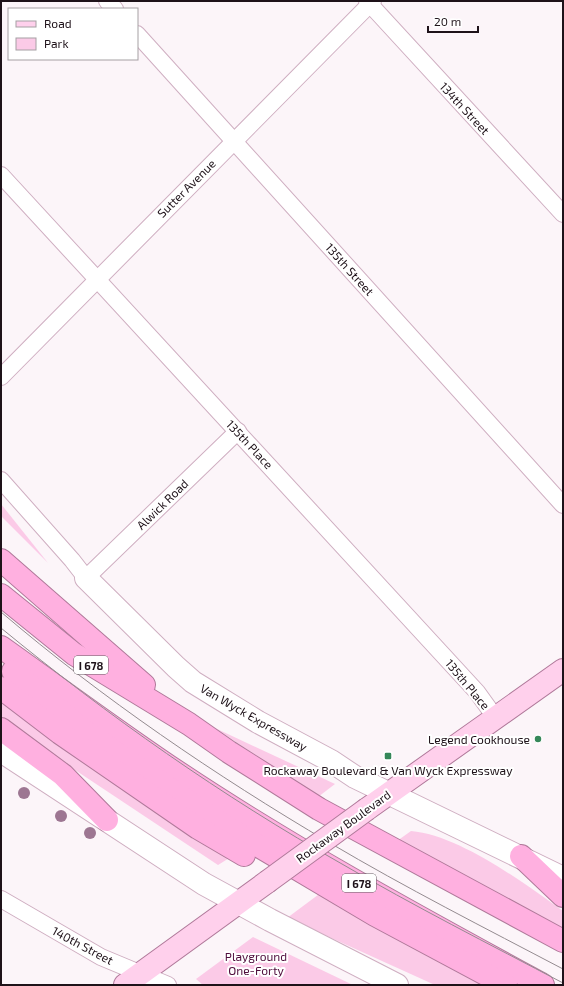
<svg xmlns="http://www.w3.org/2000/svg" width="564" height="986" font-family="'Exo 2',sans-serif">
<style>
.green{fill:#fbcae7}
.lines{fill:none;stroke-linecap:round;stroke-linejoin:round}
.minor-casing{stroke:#cfaec1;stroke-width:18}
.secondary-casing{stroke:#cfaec1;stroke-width:24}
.primary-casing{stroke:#b0799a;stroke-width:24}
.motorway-casing{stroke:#b0799a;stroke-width:24}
.minor{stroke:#fff;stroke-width:16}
.secondary{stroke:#fff;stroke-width:22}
.primary{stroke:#ffd0ec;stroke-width:22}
.motorway{stroke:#ffb0e0;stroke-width:22}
.tram{stroke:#948b90;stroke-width:1}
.primary-bridge-casing{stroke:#b0799a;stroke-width:24;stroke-linecap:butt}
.primary-bridge{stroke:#ffd0ec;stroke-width:22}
.tree{fill:#9d7692}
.poi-dot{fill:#358759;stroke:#fff;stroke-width:1.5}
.labels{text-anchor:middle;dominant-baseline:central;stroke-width:4;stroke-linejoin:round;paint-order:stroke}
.shield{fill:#fff;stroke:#62595e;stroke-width:1}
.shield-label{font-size:11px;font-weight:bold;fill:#1e1219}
.street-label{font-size:12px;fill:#1e1219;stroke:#fff}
.poi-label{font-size:12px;fill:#1e1219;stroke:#fff;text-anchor:end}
.park-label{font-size:12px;fill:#500e3d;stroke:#fff}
</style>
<rect width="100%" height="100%" fill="#fcf5f9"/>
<g class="green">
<path d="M1,504L48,563L1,516Z"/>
<path d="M1,691L247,847L218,865L54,756L4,720L1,718Z"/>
<path d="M215,728L335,784L318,797Z"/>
<path d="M411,831C459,835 524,883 563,911V929L397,841Z"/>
<path d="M326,889L493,985H435L287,918Z"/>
<path d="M253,937L353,985H203L196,979Z"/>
</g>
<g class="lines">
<defs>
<g id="minor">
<path d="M107,1L115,9"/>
<path d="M367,1L563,214"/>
<path d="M137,34L563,505"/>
<path d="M1,175L477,692L495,717"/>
<path d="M1,377L373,1"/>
<path d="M1,480L72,560L86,578L238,431"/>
<path d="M1,899L101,957L168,985"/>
</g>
<g id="secondary">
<path d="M86,578L176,667L193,682L258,722L331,761L355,777L563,878"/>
<path d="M1,751L204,884L270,920L397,985"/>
</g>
<g id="primary">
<path d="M367,809L563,670"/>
<path d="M125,985L267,882"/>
</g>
<g id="motorway">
<path d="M1,560L144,685"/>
<path d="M1,595L74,654L189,724L229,752L319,809L563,941"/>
<path d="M1,647C60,689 119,733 179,773C296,851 420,918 543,985"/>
<path d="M13,671L87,733L230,829L375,915L506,985"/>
<path d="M1,688L60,733L198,828L244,855"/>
<path d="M1,729L63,775L107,820"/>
<path d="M521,856L563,896"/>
</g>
</defs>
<use href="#minor" class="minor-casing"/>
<use href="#secondary" class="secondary-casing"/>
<use href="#primary" class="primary-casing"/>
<use href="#motorway" class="motorway-casing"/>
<use href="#minor" class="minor"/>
<use href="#secondary" class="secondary"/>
<use href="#primary" class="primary"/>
<use href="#motorway" class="motorway"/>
<g class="tram">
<path d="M1,612C103,699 215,775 330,843C406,888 485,928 563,969"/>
<path d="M1,628C108,716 222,796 342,864C414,906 489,944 563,983"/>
</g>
<defs>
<path id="primary-bridge" d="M267,882L367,809"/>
</defs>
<use href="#primary-bridge" class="primary-bridge-casing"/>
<use href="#primary-bridge" class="primary-bridge"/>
</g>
<g class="tree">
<circle cx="24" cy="793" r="6"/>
<circle cx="61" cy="816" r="6"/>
<circle cx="90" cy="833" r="6"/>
</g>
<g class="poi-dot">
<circle cx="538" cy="739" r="4"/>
<rect x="384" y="752" width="8" height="8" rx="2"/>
</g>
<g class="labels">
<g class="shield">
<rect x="74" y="656" width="34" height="18" rx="3"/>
<rect x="342" y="874" width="34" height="18" rx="3"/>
</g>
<g class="shield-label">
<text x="91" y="665">I 678</text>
<text x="359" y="883">I 678</text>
</g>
<g class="street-label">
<text transform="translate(465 108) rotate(47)">134th Street</text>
<text transform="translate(186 188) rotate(-45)">Sutter Avenue</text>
<text transform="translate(350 269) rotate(48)">135th Street</text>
<text transform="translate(250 444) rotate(47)">135th Place</text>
<text transform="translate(162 504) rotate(-44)">Alwick Road</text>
<text transform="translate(468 684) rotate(50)">135th Place</text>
<text transform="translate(254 717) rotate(30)">Van Wyck Expressway</text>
<text transform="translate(343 826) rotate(-36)">Rockaway Boulevard</text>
<text transform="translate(83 945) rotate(28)">140th Street</text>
</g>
<g class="poi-label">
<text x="530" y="739">Legend Cookhouse</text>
<text x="388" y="770" text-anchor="middle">Rockaway Boulevard &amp; Van Wyck Expressway</text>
</g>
<g class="park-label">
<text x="256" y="956">Playground<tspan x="256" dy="14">One-Forty</tspan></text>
</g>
</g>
<rect width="564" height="986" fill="none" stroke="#1e1219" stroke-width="4"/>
<rect x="8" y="8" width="130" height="52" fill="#ffffff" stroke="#a5a0a3"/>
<rect x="16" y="21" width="20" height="6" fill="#ffd0ec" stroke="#a5a0a3"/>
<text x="44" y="28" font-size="12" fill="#1e1219">Road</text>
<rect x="16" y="38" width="20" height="12" fill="#fbcae7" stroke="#a5a0a3"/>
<text x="44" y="48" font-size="12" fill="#1e1219">Park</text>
<path d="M428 26v6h50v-6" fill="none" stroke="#1e1219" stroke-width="2"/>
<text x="434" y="26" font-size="12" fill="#1e1219" stroke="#ffffff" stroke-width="3" paint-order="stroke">20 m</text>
</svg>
